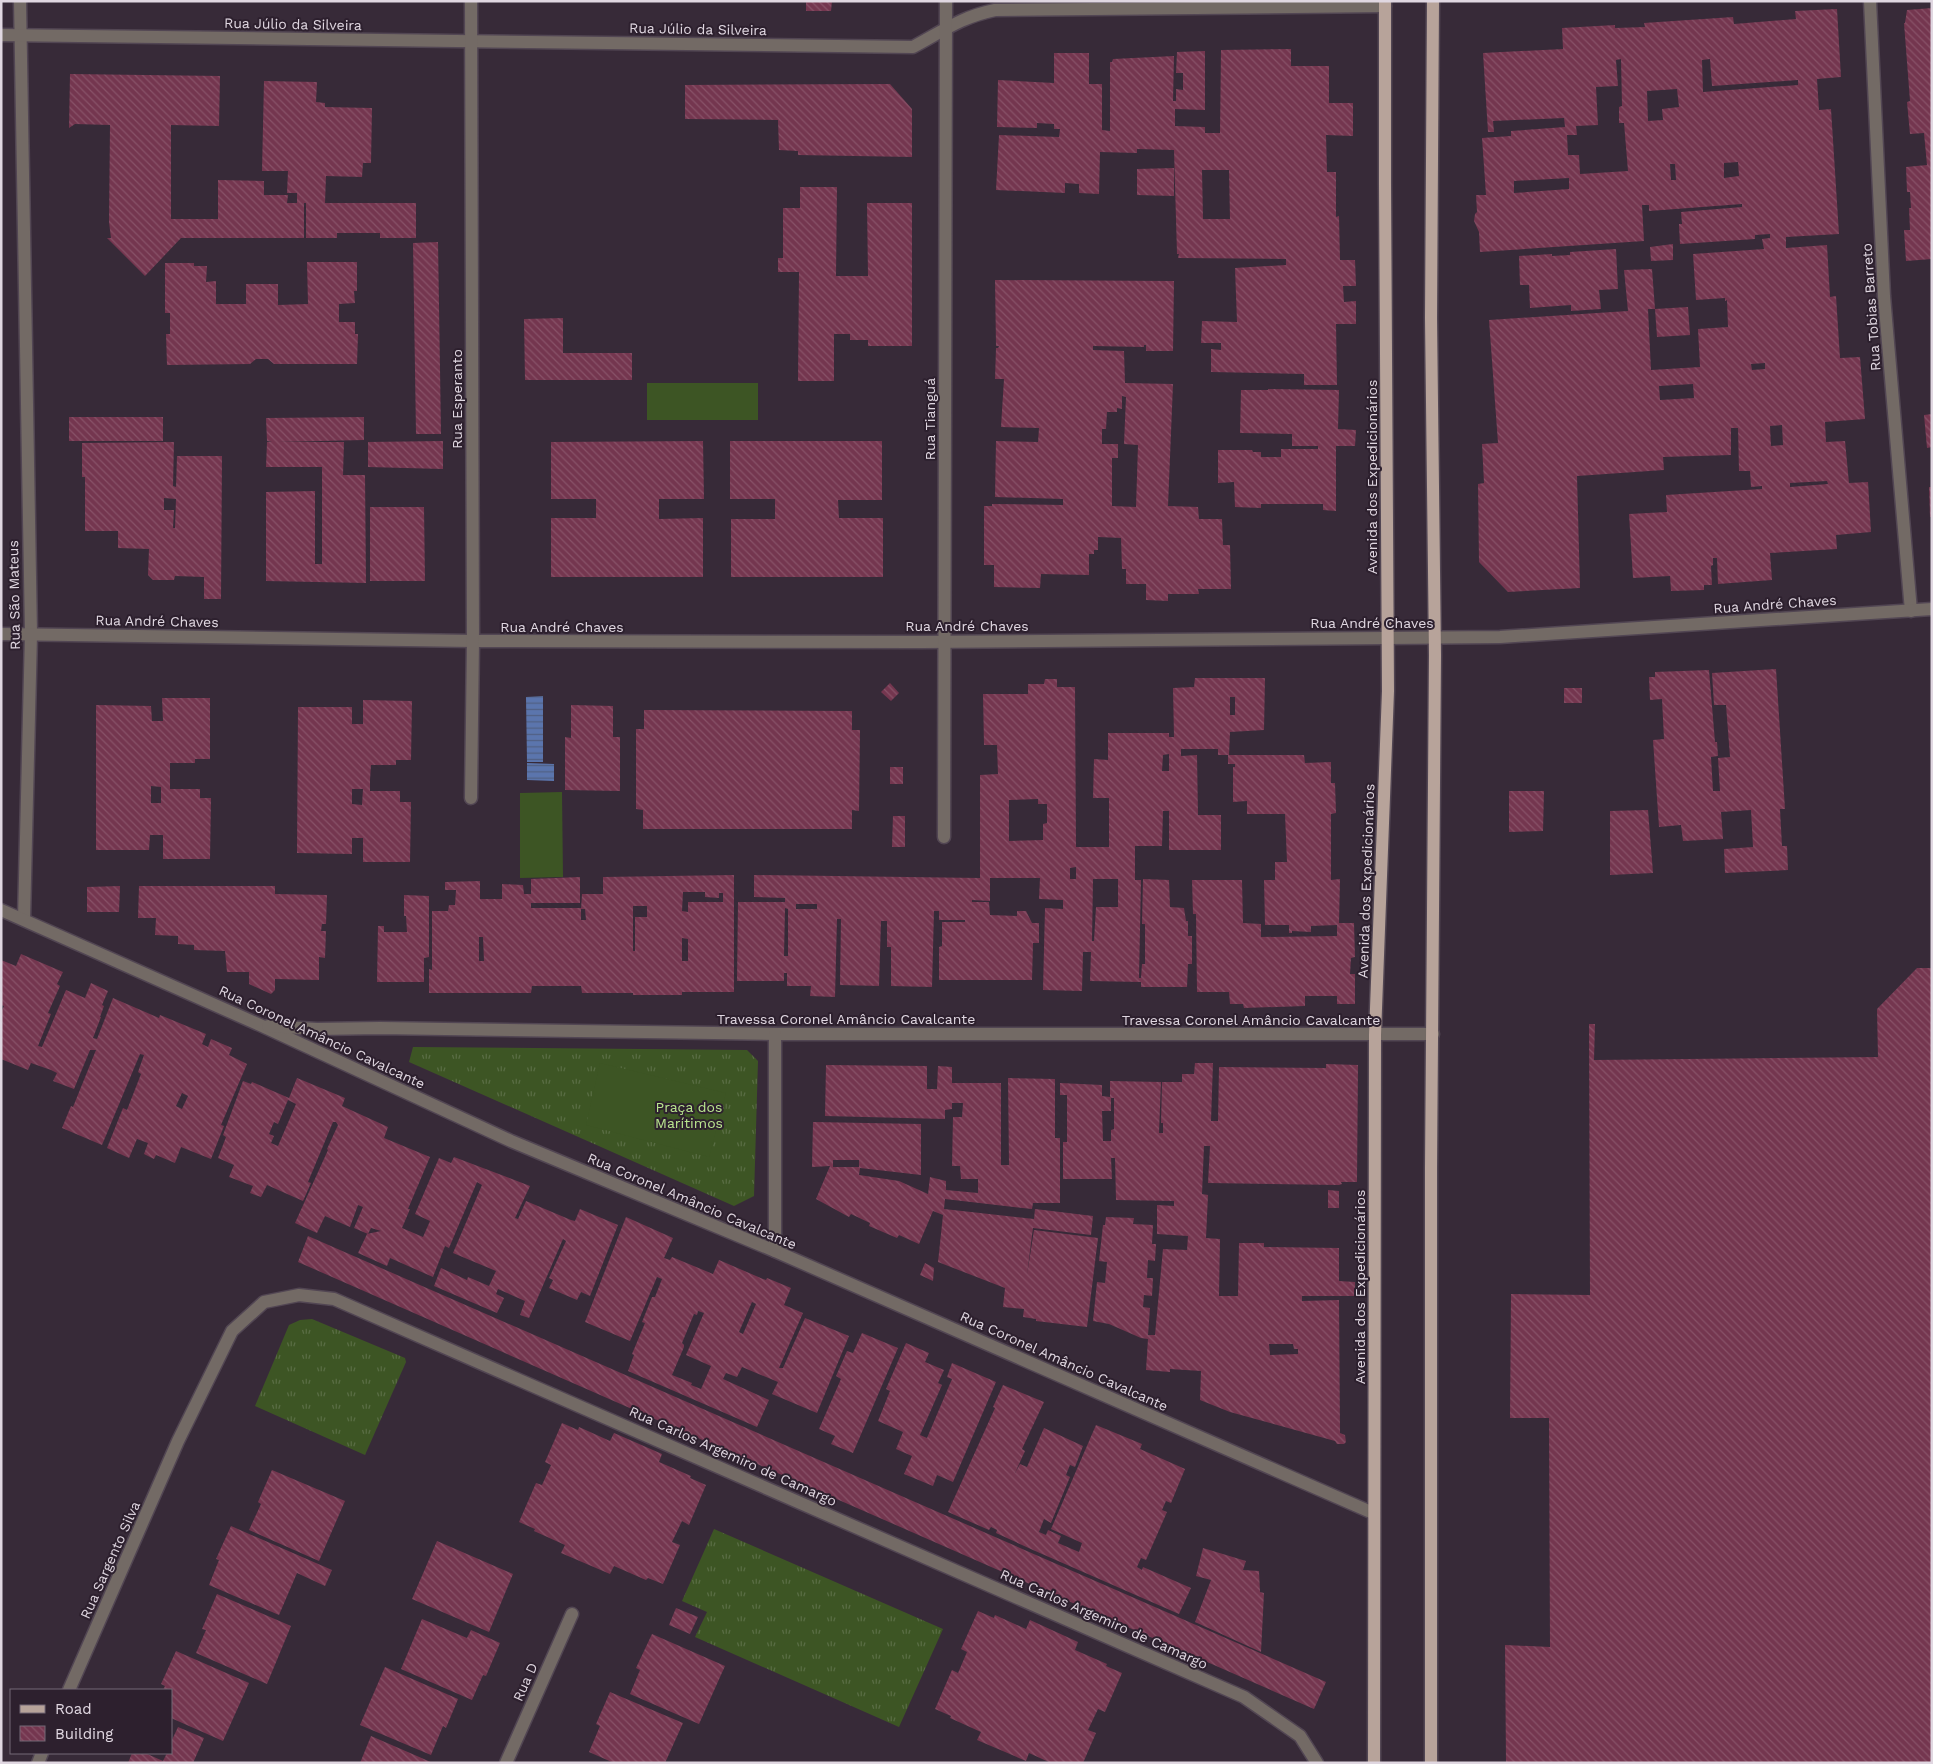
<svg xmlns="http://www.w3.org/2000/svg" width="1933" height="1764" font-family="'Work Sans',sans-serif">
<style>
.grass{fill:url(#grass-tufts)}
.garden{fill:#3d5524}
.water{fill:url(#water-rules)}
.building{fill:url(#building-back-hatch);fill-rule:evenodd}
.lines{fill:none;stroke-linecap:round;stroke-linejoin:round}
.minor-casing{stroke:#524653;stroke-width:15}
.major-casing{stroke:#524653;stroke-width:15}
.minor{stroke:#736a65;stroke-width:12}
.major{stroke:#b7a39a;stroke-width:12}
.labels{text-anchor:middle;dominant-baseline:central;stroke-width:4;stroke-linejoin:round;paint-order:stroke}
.street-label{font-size:14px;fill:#e0d7e1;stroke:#2d202e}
.park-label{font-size:14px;fill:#bae68f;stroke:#2d202e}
</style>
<defs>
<pattern id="grass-tufts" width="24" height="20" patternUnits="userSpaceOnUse" patternTransform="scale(1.25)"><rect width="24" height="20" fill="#3d5524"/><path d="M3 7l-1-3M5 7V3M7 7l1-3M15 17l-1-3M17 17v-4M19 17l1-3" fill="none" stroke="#596d44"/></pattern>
<pattern id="water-rules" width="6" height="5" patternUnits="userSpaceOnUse" patternTransform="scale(1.25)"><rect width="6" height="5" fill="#5b75ad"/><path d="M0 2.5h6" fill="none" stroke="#516083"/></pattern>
<pattern id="building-back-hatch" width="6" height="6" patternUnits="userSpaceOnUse" patternTransform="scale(1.25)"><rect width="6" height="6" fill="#74364f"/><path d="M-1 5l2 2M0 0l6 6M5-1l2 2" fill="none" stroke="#885268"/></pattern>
</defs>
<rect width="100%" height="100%" fill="#372a38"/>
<g class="grass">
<path d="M413,1047L747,1050L758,1061L754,1196L734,1206L409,1062Z"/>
<path d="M312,1319L405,1358L406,1362L365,1455L255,1406L289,1325L300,1320Z"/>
<path d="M714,1529L943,1629L899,1727L695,1637L707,1612L682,1601Z"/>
</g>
<g class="garden">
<rect x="647" y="383" width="111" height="37"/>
<path d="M562,792L563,877L520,878V793Z"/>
<path d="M600,1063L726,1093L709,1157L586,1125Z"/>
</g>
<g class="water">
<path d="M543,696V762H527L526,697Z"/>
<path d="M527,763L554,764V781L527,780Z"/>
</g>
<g class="building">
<path d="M806,1H832L831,11H806Z"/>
<path d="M1932,8V259L1906,261L1904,230H1910L1909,208H1911L1910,192H1907L1906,167L1927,165L1924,133L1910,134L1907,102L1910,101L1904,23H1905L1907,10Z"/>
<path d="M1837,9L1841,77L1817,79L1819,110L1831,109L1839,234L1786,237V248L1827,245L1830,297L1836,296L1840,358L1860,357L1865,419L1825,422L1826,442L1845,441L1849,483L1868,482L1871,532L1836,535L1837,549L1770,553L1772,580L1718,584L1717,558H1713V565L1711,566L1712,585H1704V590L1671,591L1670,576L1633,578L1629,514L1667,512L1666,495L1762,489V486L1751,487L1750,471H1739L1738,428H1731V455L1663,457L1664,470L1577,476L1580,588L1508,592L1479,562L1478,484L1484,483L1482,444L1498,443L1489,320L1628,311L1624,270L1652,269L1655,309L1688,307L1690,335L1657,337L1655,309H1648L1651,370L1700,367L1698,329L1728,327L1727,300L1725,301V298L1696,300L1693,254L1764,249L1762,239L1770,238V234L1755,235V239L1680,244L1679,226V224H1682L1681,212L1742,207V204L1649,211V205H1642L1644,241L1480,252L1479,232L1474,221L1475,214L1477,212L1476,195H1486L1482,138L1511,136V131L1565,127L1564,118L1493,121L1494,132H1488L1483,53L1563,49L1562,28L1615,25V28L1645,27L1644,23L1733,17L1734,24L1796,19L1795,11ZM1621,59L1622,106L1619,107V123H1624L1628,171L1580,174L1579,155H1568L1567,135H1577L1576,126L1598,125L1596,87L1618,86L1616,60ZM1710,59L1712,86L1798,80V85L1703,92L1702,60ZM1677,89L1679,107L1662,109L1663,120L1648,121L1647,91ZM1738,162L1739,176L1724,178V163ZM1670,164H1675L1676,180H1671ZM1569,178V189L1514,193V181ZM1765,363V369L1752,370L1751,364ZM1693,384L1694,398L1660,400L1659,386ZM1782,425L1783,445L1771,446L1770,426ZM1827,481L1828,484L1790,487V483Z"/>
<path d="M1291,49V66H1329V103H1353V136L1326,135L1327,172H1336V217L1339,216L1340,260H1355L1356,286H1343L1344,302L1356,301V324H1336L1337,385H1304V374L1211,372V349L1221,350V343H1201L1202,321L1237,322L1235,268L1286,265V259L1178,258L1179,254H1177L1174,150L1137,149V153L1100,152L1099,194L1079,193V184L1065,183V193L996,190L999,135L1059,137L1060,129H1054V124L1037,123V128L997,127L998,80L1054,83V53H1089V84H1102V130L1110,131V62H1112L1113,59L1174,56L1173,101H1176V89L1183,90V73H1176L1177,52L1205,51V110L1175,109V126L1205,127V133H1220L1221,50ZM1202,170H1229L1230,219H1203Z"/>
<path d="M70,74L220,76L219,126L171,125V219H218V180L264,181V195H288L287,203H297V193H287L288,171H262L264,81L317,82L316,102L325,103V107L372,108L371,163H363L362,177L326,176L325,203H416V238H380V233H337V238H306V203H304V238H181L145,276L107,238H111L109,222L110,125L75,124L69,128Z"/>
<path d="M890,84L912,109V157L798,155V151L779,150L778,120L685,119V85Z"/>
<path d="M1174,168V196L1137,195V169Z"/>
<path d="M800,187H837L836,276H868L867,203H912V346H868V340H850V334H834V381H798L799,272H778V258H783V208H800Z"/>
<path d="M438,242L441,434H416L413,243Z"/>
<path d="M1673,244V260L1651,261L1650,247Z"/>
<path d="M1616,249L1618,289L1599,290L1601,309L1571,311V305L1530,308L1529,285H1520L1519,256L1552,254V256L1570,255V252Z"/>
<path d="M307,262H357V291H354L355,303L339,304V322H355V334H358L357,364H274L268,359H256L250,364L167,365L166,334H170V313H165V263H194V266H207L206,282L216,281V304H246V284H278V305L308,304Z"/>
<path d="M995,280L1174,281L1173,351H1146V345H1144V347L1093,346V350L1124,351L1125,383L1173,384L1168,506L1198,507L1199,519H1222L1223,545H1230L1231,589H1198L1199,594H1168V601L1146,600V584H1126V569H1122L1121,538L1098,537V550H1094V554H1089V575L1041,574L1040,588L994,587V565H984V506H992V504L1063,505V499L995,497L996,441L1038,442L1039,428L1001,427L1004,379H995L996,348H998L999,346H996ZM1122,396L1126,397L1124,444L1138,445L1136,507L1112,506V458H1118V444H1102V429H1106L1107,412H1117V408L1122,409Z"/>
<path d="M563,318V353H632V380H525L524,319Z"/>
<path d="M1268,389L1339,390L1338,429L1356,430L1355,446H1336V511L1323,510V504H1261V508L1235,507L1234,482L1218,483V450H1252L1253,452H1261V457H1281V449H1318V446H1292V434L1240,433L1241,390H1268Z"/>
<path d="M1932,414V447L1927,448L1924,415Z"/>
<rect x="69" y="417" width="94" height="24"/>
<path d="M364,417V440L278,442H344L343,475H365L366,583L266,581V492L315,491V564H322V467H266L267,442L272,441H267L266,418Z"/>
<path d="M443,441V469L368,467V442Z"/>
<path d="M703,441L704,499H659V519L703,518V577H551V518H596V499H551V442Z"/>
<path d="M730,441H882V500H838L839,518H883V577H731V519H775V499H730Z"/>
<path d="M174,442L173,486L176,487L177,456H222L221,599H204V577L175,576L174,580H153L148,575L149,549L118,548V531H85V477H82V443ZM164,498L176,499L175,528H173L174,510H164Z"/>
<path d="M1929,487H1932V517H1930Z"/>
<path d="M370,507H424L425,581H370Z"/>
<path d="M1776,669L1785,809H1780L1782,846H1787L1788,870L1725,873L1724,849L1753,847L1751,810L1721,812L1723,839L1683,841L1681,825L1659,827L1653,740L1664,739L1662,699L1650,700L1649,677H1655V672L1709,670L1715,742H1717L1718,756L1711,757L1713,791H1720L1718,758L1730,757L1726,705H1714L1712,673Z"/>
<path d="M1195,678H1265L1264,730L1230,732L1229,755H1218V749H1181V756L1197,755L1198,815H1221V850H1169V811H1163L1162,846H1135V880H1141L1139,978H1141L1142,964H1145V924H1142L1143,879L1169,880L1170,907L1184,908L1186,921H1188V936H1192V964H1188L1187,987H1141V982L1090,981L1091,952H1083L1082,991L1043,990L1045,908L1063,909V900L1039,899L1040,878H990V901L972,900V902H989L990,915L1017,916V911H1026L1032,923H1039V943H1033L1032,980H939V947L942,946V922H965V920H939V911H934L932,987L891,986V947H887V921H881L879,986L840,985L841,919H837L835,997L810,996L811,986H787V973H784V981H737L738,902H785V898L754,897V875L980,878V775L998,774L997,745H984L983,694H1028V684H1044L1045,679H1057V687H1075L1076,847H1109V798H1093L1094,759L1108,760V733H1169V737H1174L1173,688L1194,687ZM1230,697H1235V715H1230ZM1169,754V771H1162L1163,755ZM1038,799V804H1047V823L1043,824V840L1009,841V800ZM1076,867V879H1070V868ZM1093,879H1118V907H1096L1094,941H1092ZM796,904H817V909H796ZM785,908L788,909V956H784Z"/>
<path d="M890,683L899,693L891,701L881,692Z"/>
<rect x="1564" y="688" width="18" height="15"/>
<path d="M162,698H210V759H195V763H170V789H200V798H211L210,859H163V835H150L149,850H96V705L151,706L152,721H163ZM151,786L161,787V803H151Z"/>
<path d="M363,700L412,701L411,760H396V765H371L370,780V791H400V802H411L410,862H363V838H352V854L297,853L298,707H352V724H363ZM352,789H363L362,805L352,804Z"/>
<path d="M571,705L613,706V737H620V791L565,790V737L571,738Z"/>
<path d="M644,710L852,711V730H860L859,811L852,810V829H643V810L636,809V729H644Z"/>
<path d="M1228,755H1304L1305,763L1331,762V783H1335L1336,813L1331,814V880L1340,879L1339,923H1354L1355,957L1351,958L1350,974H1355V1004H1337V996H1305V1006L1244,1008L1243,1004H1230L1229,992H1197L1196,914H1193L1192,880H1242L1243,923L1261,924V937L1337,936V925L1311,926V932L1292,931V933H1289V925H1265L1264,880H1275V862H1287L1285,814H1247V801L1233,802V767H1235V764H1228Z"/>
<rect x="890" y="767" width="13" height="17"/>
<path d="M1509,791H1544L1543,831L1509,832Z"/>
<path d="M1648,810L1653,873L1610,875V811Z"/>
<path d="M893,816H905V847H892Z"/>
<path d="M734,875V992H682V995H633V993H582L581,986H532L531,993H429V969L432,970V911H448L449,905H455L456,890H445V882L480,881V899H502V884L523,885L524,894H531V879L580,877V903H531V908H581V920H586L585,909H581L582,894H603V877ZM683,892H705V897L719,898V893H723V902H688V912L682,911ZM633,906H647V917H635V951H633ZM479,937H483L484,961H479ZM682,938L688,939V961H682Z"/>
<path d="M120,886L119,912H87V887Z"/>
<path d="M139,886H275V894L327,895L326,924H322L321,931H326L325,958L319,957V980L275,979V990L271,994L249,984V972H227L225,951L194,950V945L178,944V936L155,935L156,918H138Z"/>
<path d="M404,895L429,896V957L424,958V982H377L378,926H384V932H407L406,916H404Z"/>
<path d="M21,954L63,972L57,984L60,986L48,1013L51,1014L38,1046L42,1047L66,990L85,998L91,983L108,991L102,1005L104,1006L100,1017H101L93,1038L97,1039L113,998L159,1018L160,1015L206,1034L202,1044L208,1047L211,1039L232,1048L229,1055L247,1064L221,1125L224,1126L211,1159L181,1147L175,1163L156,1155L154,1159L144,1154L148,1143L137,1139L129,1158L107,1148L123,1108L127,1110L141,1074L138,1072L144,1055L140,1054L102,1145L62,1128L71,1106L73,1107L96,1050H90L74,1089L53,1081L57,1073L51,1070L31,1063L28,1070L1,1059V1012L4,1006L1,1005V960L16,966ZM182,1093L188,1096L182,1109L176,1106Z"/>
<path d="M1917,968H1932V1763H1506L1505,1645L1550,1647L1549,1418H1510L1511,1294L1590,1295L1589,1024H1595L1594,1060L1878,1057L1877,1009Z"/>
<path d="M1195,1063H1213L1211,1121H1218L1219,1067L1326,1068V1064L1358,1065L1357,1182H1341L1342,1184L1339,1185L1208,1183L1210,1146H1204L1202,1194L1208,1195L1206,1238L1220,1239L1219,1296H1238L1239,1243H1264V1247L1339,1248V1281L1355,1282V1296H1302V1301L1339,1300L1340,1433L1345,1435L1346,1442L1344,1444H1337L1335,1441L1230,1412L1200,1400L1201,1371L1170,1369V1372L1146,1370L1148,1339L1141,1338L1109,1324L1093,1321L1097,1282L1105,1283L1107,1262L1099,1261L1103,1225H1105L1106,1217L1134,1218L1133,1224L1153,1225L1152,1244H1156L1155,1261L1148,1260L1147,1278H1153L1152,1296L1144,1295L1143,1307L1150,1308L1148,1335H1155L1163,1249L1187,1250L1188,1236L1157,1234V1205L1174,1206V1201L1116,1200L1115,1158H1111L1112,1179H1063V1142H1067V1095H1060V1083L1102,1085V1096L1110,1097V1081L1161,1082L1159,1133H1163V1123H1161L1162,1082H1182V1074H1194ZM1111,1098H1114V1129L1111,1130V1141H1103L1102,1111H1111ZM1269,1344H1293L1294,1349H1298V1354L1270,1355Z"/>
<path d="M826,1065L927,1066V1089H937L938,1066L952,1067V1083H1001V1165H1009L1008,1078L1055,1079V1138H1060V1203H1033L1032,1209L945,1199L944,1209L1034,1219L1035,1209L1093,1216L1091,1235L1033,1228L1027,1275L1034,1230L1098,1238L1087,1327L1036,1321V1319L1023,1317L1024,1309L1003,1307L1005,1288L938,1262L943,1215L933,1211L919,1244L899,1235L897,1238L869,1226L870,1223L851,1214L849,1217L816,1199L830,1166L812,1167L813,1122L921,1124V1175L860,1168L859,1175L899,1181L928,1194L930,1177L946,1181V1190L978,1193V1179H961L960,1166H952L953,1117H962L963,1103H952V1109L945,1110V1119L825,1116ZM833,1160H859V1167H833Z"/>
<path d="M297,1078L345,1098L342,1106L388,1127L384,1138L430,1157L408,1209H410L402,1228L423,1237L430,1221L415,1214L439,1158L451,1163L454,1157L530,1186L515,1218L518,1219L526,1201L571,1220L575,1221L580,1209L618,1225L590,1296L581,1292L577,1300L549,1288L553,1280L549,1278L566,1241L563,1239L529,1318L520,1315L525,1301L498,1289L496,1294L504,1298L497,1313L434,1286L441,1268L467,1280L468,1277L489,1286L496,1271L453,1253L482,1185L477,1182L449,1248L445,1246L433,1277L390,1258L387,1266L358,1253L367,1234L376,1232L381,1231L371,1228L368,1234L354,1228L363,1207L358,1205L350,1227L325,1216L317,1233L295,1223L328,1150L327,1149L338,1125L336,1122H333L308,1182L311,1183L303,1201L267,1185L261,1197L250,1193L253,1186L229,1177L234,1165L218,1158L226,1137L223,1135L243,1081L251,1084L252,1082L289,1098ZM288,1100L296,1104L278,1146L271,1143L274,1136L269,1134L274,1122L278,1124Z"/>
<path d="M1328,1190L1339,1191V1208H1328Z"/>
<path d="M626,1217L673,1238L664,1258L670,1260L672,1257L713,1274L719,1260L763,1279L766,1280L767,1278L791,1288L784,1305L803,1313L779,1368H783L805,1318L849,1336L817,1413L772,1394L778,1382L742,1367L737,1377L726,1373L723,1379L769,1400L757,1427L628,1371L634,1355L632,1354L645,1323L642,1322L652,1297H655L662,1279L657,1277L630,1341L585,1322ZM752,1302L756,1304L743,1334L739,1332ZM698,1311L704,1313L686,1355L711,1366L701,1389L691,1385L692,1383L672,1375L684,1347V1345L682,1343L694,1314L697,1315Z"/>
<path d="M308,1236L1326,1682L1314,1709L298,1262Z"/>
<path d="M925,1263L934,1268L933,1281L920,1275Z"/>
<path d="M862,1333L898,1348L853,1453L831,1444L835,1436L819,1429L841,1379L836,1376L847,1351L853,1353Z"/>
<path d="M906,1343L929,1353L925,1362L944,1370L938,1383L942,1385L920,1435L927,1438L952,1379L947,1377L952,1363L996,1382L953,1482L937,1475L933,1486L904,1474L912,1456L896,1449L903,1432L878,1421L890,1391L886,1389Z"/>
<path d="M1003,1385L1044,1402L1022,1449L1025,1451L1015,1473L1020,1464L1027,1467L1044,1428L1083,1446L1075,1467L1070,1465L1066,1475L1070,1477L1051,1523L1044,1519L1039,1532L1046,1535L1048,1530L1061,1536L1058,1543L1079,1552L1082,1543L1051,1529L1096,1425L1142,1444L1140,1449L1185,1469L1171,1503L1166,1501L1162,1510L1167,1512L1146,1560L1141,1558L1137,1567L1142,1570L1143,1567L1191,1588L1179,1614L1033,1550L996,1533L997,1530L991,1527L989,1530L948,1512L995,1408L993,1407Z"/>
<path d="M562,1423L578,1430L579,1427L610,1441L614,1433L662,1454L659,1462L691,1476L690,1478L706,1485L689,1525L682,1521L672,1542L680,1545L663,1584L648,1578L646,1580L614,1566L610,1574L561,1553L565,1545L534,1531L535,1529L519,1522L536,1483L542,1485L551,1465L545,1462Z"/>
<path d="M272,1470L345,1501L319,1561L249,1530L261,1504L258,1502Z"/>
<path d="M231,1526L332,1570L325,1586L297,1573L279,1615L209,1585L219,1560L216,1559Z"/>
<path d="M437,1541L513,1574L489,1632L412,1599Z"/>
<path d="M1203,1548L1246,1561L1243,1570L1259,1571L1260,1592L1264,1593L1261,1652L1195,1622L1211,1580L1196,1576Z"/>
<path d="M217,1594L291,1626L267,1684L196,1653L206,1630L202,1629Z"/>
<path d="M676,1608L698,1617L690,1634L669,1625Z"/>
<path d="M978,1611L994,1618L995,1615L1026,1629L1030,1620L1078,1642L1075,1650L1107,1664L1106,1666L1122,1673L1105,1712L1098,1709L1088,1730L1096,1733L1083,1763H1051L1029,1753L1026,1761L977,1740L981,1732L950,1718L951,1716L935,1709L952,1670L958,1673L967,1652L961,1649Z"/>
<path d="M422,1619L467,1638L471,1630L500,1643L486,1676L483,1675L472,1700L401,1669Z"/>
<path d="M652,1634L725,1666L699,1724L630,1694L640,1670L636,1668Z"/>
<path d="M176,1651L249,1683L223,1741L171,1718V1690H163L165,1686L161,1684Z"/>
<path d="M385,1667L458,1699L446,1728L443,1726L431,1755L360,1725Z"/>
<path d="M610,1692L683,1723L665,1763H614L589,1752L600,1726L596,1724Z"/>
<path d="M178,1727L204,1738L193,1763H128L132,1753H145L163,1761L167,1753H171V1742Z"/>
<path d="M371,1736L433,1763H360Z"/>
</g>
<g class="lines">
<defs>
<g id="minor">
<path d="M20,1L31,634L24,919"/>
<path d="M1870,1L1884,296L1911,611"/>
<path d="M1,35L913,47C943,31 961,17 995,10L1385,6"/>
<path d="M1,634L473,641L922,642L1500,637L1932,609"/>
<path d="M471,798L473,641L471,1"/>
<path d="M944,837L946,1"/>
<path d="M1,910L260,1025L511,1141L775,1251L1373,1513"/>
<path d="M268,1026L317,1029L380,1028L775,1034H1433"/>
<path d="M775,1251V1034"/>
<path d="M69,1690L178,1441L232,1331L264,1302L299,1295L334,1299L1244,1697L1300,1736L1317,1763"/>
<path d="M38,1763L42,1753"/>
<path d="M506,1763L572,1614"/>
</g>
<g id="major">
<path d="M1374,1763L1375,1035L1388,691L1385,184V1"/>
<path d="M1431,1763V1168L1435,655L1431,318L1433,1"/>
</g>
</defs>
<use href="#minor" class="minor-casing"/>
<use href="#major" class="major-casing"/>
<use href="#minor" class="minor"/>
<use href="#major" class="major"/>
</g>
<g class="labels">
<g class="street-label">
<text transform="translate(293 24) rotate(1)">Rua Júlio da Silveira</text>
<text transform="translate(698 29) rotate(1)">Rua Júlio da Silveira</text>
<text transform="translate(1871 307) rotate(-94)">Rua Tobias Barreto</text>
<text transform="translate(457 399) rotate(-90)">Rua Esperanto</text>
<text transform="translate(930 419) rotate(-90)">Rua Tianguá</text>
<text transform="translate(1372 477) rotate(-90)">Avenida dos Expedicionários</text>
<text transform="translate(14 595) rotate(-91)">Rua São Mateus</text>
<text transform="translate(1775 604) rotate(-4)">Rua André Chaves</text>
<text transform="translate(157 621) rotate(1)">Rua André Chaves</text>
<text x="1372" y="623">Rua André Chaves</text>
<text x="967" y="626">Rua André Chaves</text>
<text x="562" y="627">Rua André Chaves</text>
<text transform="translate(1366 881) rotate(-88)">Avenida dos Expedicionários</text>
<text x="846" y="1019">Travessa Coronel Amâncio Cavalcante</text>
<text x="1251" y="1020">Travessa Coronel Amâncio Cavalcante</text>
<text transform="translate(322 1037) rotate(25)">Rua Coronel Amâncio Cavalcante</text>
<text transform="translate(692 1201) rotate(23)">Rua Coronel Amâncio Cavalcante</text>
<text transform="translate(1360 1287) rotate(-90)">Avenida dos Expedicionários</text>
<text transform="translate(1064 1361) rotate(24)">Rua Coronel Amâncio Cavalcante</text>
<text transform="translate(733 1456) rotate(24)">Rua Carlos Argemiro de Camargo</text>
<text transform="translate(110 1560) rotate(-66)">Rua Sargento Silva</text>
<text transform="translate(1104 1619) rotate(24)">Rua Carlos Argemiro de Camargo</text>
<text transform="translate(525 1682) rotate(-66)">Rua D</text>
</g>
<g class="park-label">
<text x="689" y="1107">Praça dos<tspan x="689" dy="16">Marítimos</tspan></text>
</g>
</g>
<rect width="1933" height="1764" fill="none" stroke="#e0d7e1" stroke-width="5"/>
<rect x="10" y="1689" width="162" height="65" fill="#2d202e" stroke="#756976"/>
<rect x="20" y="1705" width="25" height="8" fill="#b7a39a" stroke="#756976"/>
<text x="55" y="1714" font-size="15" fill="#e0d7e1">Road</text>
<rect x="20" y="1726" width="25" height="15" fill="url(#building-back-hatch)" stroke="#756976"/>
<text x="55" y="1739" font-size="15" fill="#e0d7e1">Building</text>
</svg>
